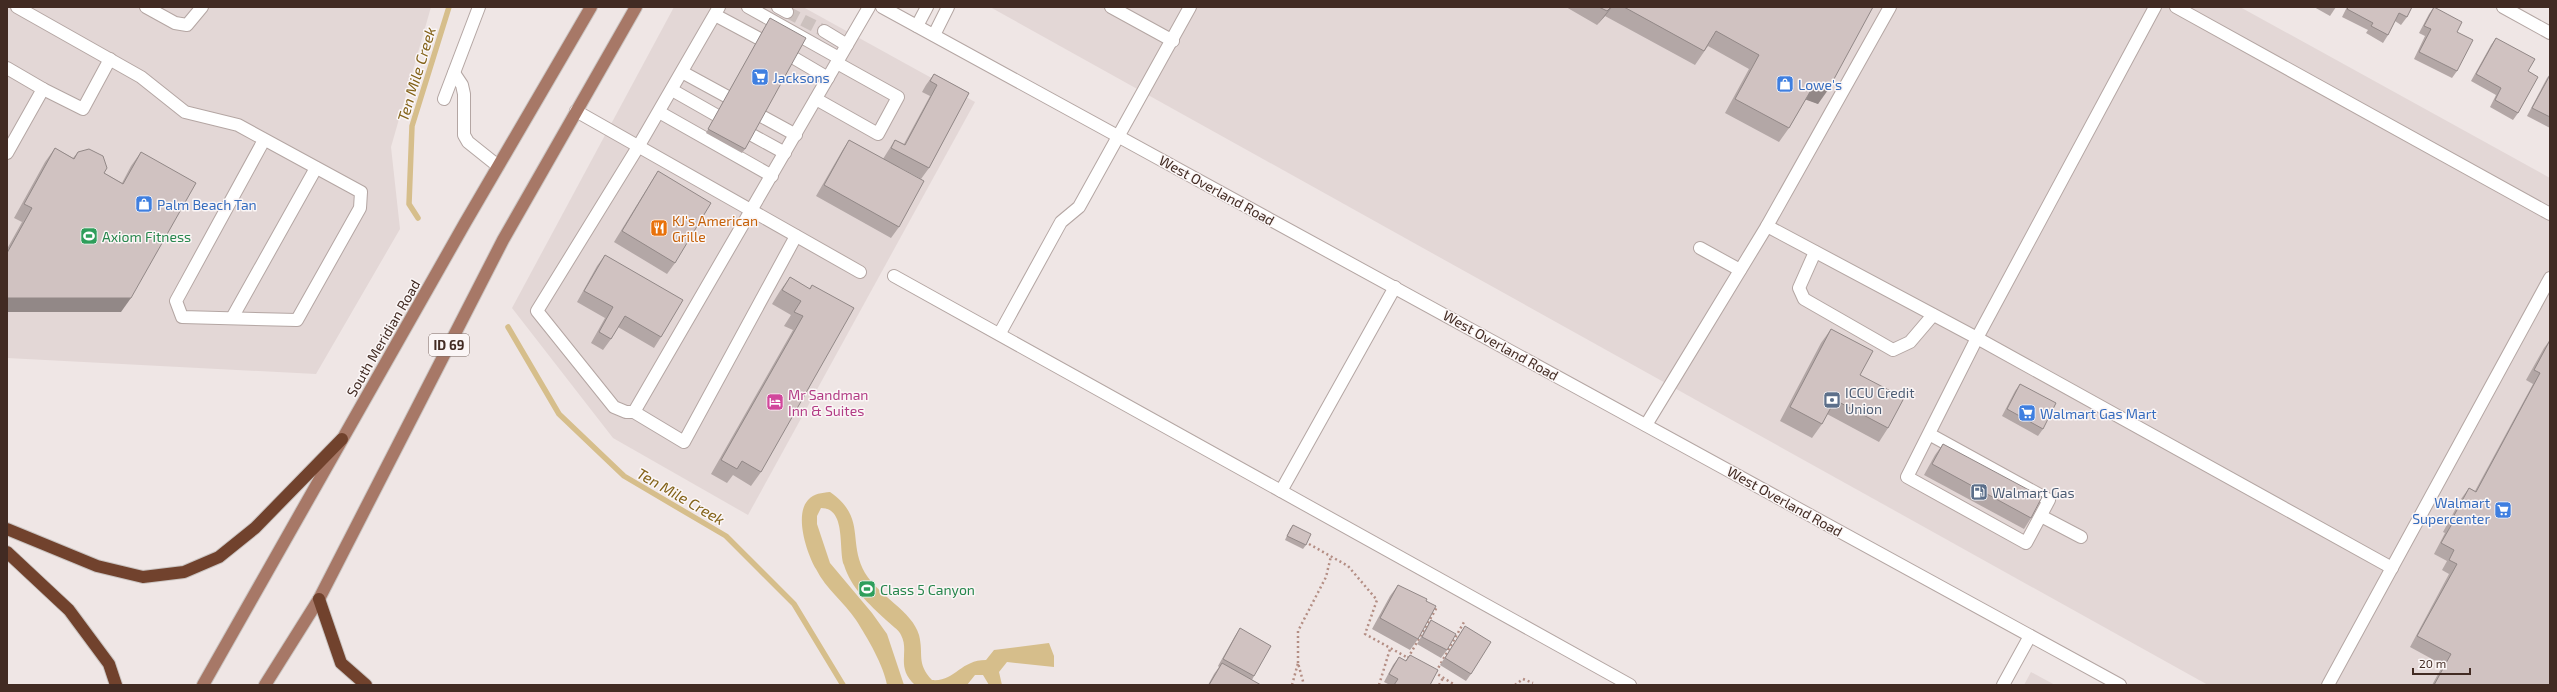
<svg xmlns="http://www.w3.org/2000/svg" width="2557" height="692" font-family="'Exo 2',sans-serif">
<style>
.built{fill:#e3d7d6}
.water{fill:#d6be8b}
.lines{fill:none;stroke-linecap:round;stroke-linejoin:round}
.stream{stroke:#d6be8b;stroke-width:5.5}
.minor-tunnel{stroke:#ccc1be;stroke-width:12;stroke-dasharray:12 6;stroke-linecap:butt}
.minor-casing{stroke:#b4a6a3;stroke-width:14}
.major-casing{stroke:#cac4c1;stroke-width:14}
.highway-casing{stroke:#cac4c1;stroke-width:14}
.path{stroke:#b48e84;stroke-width:2.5;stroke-dasharray:2 3;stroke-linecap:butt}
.minor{stroke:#fff;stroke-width:12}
.major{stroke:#a77867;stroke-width:12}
.highway{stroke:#71422d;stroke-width:12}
.wall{fill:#b3a7a6}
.shaded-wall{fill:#928887}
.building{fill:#d0c2c1;stroke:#928887}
.labels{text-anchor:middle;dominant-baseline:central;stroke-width:3;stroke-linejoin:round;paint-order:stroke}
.shield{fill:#fbf6f6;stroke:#7a6862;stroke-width:1}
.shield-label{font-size:13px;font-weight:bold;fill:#422b23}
.shop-label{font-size:14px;fill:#366cbe;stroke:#fbf6f6;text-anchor:start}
.street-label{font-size:14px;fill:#422b23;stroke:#fbf6f6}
.food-label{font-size:14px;fill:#c56008;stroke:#fbf6f6;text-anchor:start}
.leisure-label{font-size:14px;fill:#27864d;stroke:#fbf6f6;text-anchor:start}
.service-label{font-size:14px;fill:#4e5e75;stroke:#fbf6f6;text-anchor:start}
.hotel-label{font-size:14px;fill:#b23c85;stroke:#fbf6f6;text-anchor:start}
.water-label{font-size:15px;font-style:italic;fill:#836218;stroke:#fbf6f6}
</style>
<rect width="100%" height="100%" fill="#efe6e5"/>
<g class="built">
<path d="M7,7H431L391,147L400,229L316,374L7,358Z"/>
<path d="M674,7H803L975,102L748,515L613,438L512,308Z"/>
<path d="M990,7H2240L2550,178V685H2208Z"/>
<path d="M2031,672L2055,685H2024Z"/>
</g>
<path class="water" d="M830,492C867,518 847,541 865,573C878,595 913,612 919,635C924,655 916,663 932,680C955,682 960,660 986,660L994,650L1049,643L1054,656V667L1007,662L999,672L1002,685H989L983,675H975L967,685H915C895,667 910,652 901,635C899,630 890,624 886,620C869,604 851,588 844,565C838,550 847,508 821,508L817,516V524L830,563L872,613L887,634L904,685H887C884,666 867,637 856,620C844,602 826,589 816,569C807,554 794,515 808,500C814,493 822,493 830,492Z"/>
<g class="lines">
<g class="stream">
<path d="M418,218L409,204L412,126L449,7"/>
<path d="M508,327L559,414L624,476L726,536L794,604L843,685"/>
</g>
<path class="minor-tunnel" d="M787,12L824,31"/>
<defs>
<g id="minor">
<path d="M17,7L141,77L185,112L238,125L361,192L360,208L297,320L182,317L176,301L264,140"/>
<path d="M146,7L175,23L187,25L202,7"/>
<path d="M719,7L638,147L537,311L614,407L626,412H634L869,7"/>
<path d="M748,7L839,58"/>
<path d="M778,7L787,12"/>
<path d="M882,7L2120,685"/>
<path d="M1111,7L1173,41"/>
<path d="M2176,7L2550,214"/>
<path d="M2503,7L2550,33"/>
<path d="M715,15L758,38"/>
<path d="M917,26L927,7"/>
<path d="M824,31L847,45"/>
<path d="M934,35L948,7"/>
<path d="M794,58L828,78"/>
<path d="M7,68L43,89L7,153"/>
<path d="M682,72L726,96"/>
<path d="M454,73L462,85L464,94V135L468,142L498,166"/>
<path d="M43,89L83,109L110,59"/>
<path d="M672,90L716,115"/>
<path d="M444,99L479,7"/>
<path d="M816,99L878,134L898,97L837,63"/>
<path d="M576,111L860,272"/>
<path d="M659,112L772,176"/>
<path d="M763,117L796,135"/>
<path d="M752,135L785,153"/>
<path d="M1767,226L1977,338L2392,568"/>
<path d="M1700,248L1740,270"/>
<path d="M1815,252L1799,288L1804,299L1893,350L1910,342L1933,315"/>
<path d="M894,276L1630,685"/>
<path d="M232,318L316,168"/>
<path d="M1000,333L1061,222L1079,207L1190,7"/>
<path d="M634,412L684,442L796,236"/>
<path d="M1646,425L1767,226L1890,7"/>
<path d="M1929,434L2049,500L2026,543L1907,477L1977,338L2155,7"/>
<path d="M1281,491L1395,287"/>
<path d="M2041,516L2081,537"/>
<path d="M2003,685L2030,636"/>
<path d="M2328,685L2550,278"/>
</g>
<g id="major">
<path d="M203,685L465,223L591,7"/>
<path d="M265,685L319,599L503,240L636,7"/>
</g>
<g id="highway">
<path d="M7,529L97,566L143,577L184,572L219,557L255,528L342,439"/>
<path d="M7,552L69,610L109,664L116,685"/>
<path d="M319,599L341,663L366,685"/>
</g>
</defs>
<use href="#minor" class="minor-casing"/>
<use href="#major" class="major-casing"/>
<use href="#highway" class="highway-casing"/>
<g class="path">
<path d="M1309,544L1348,566L1377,600L1365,634L1410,659"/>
<path d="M1408,658L1437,607"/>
<path d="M1298,663V631L1326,577L1331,556"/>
<path d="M1434,672L1455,685"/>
<path d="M1436,672L1464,622"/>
<path d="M1292,685L1298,663L1304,685"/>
<path d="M1379,685L1390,649"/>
<path d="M1439,685L1443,678"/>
<path d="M1515,685L1523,679L1533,683"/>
</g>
<use href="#minor" class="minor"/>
<use href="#major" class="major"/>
<use href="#highway" class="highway"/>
</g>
<g class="wall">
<path d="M1566,7H1873L1818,104L1806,99L1789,128L1779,142L1725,113L1749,69L1708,46L1695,65L1605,16L1597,25Z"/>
<path d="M2314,7H2336L2330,16Z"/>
<path d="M2347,7H2412L2407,17L2401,25L2395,21L2388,35L2383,43L2366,33L2368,30L2342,17Z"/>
<path d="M2434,7L2457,32V71L2452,78L2414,59L2425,36L2419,33L2429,14Z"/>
<path d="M770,18L745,149L742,153L706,133Z"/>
<path d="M2496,38L2528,71L2518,113L2513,120L2490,107L2496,95L2471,81L2491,45Z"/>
<path d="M934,74L969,93L929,168L921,179L899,167V227L891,238L816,196L842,151L849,140L883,159L888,151L895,140L904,144L930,96L922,92L926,85Z"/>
<path d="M2550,74V128L2527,116L2547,78Z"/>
<path d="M55,148L73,158L78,152L104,173L122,183L131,166L141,152L121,312H7V249L22,222L14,218L45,162Z"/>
<path d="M658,171L675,263L667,274L614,242L651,182Z"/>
<path d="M605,255L661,337L654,348L618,327L611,339L603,350L591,343L605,318L577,302L597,266Z"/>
<path d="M790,277L809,289L812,285L761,472L751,486L733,475L727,483L711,474L793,330L784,326L791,315L772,304L780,291Z"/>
<path d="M1831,329L1860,375L1888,428L1879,442L1827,414L1822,424L1812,438L1780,421L1821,343Z"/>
<path d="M2550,340V685H2432L2443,665L2410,647L2449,574L2442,570L2447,561L2434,554L2445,533L2443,532L2461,499L2469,488L2475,491L2533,384L2526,380L2544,348Z"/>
<path d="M2020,384L2043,429L2038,436L2002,416L2015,391Z"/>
<path d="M1943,444L2031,518L2024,529L1924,475L1935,455Z"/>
<path d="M1293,525L1306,545L1303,549L1285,540L1290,529Z"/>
<path d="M1398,585L1426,601L1418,639L1410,650L1372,629L1390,596Z"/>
<path d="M1431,620L1447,650L1441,658L1417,644L1426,628Z"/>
<path d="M1465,626L1471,674L1466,681L1440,665Z"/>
<path d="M1240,628L1254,676L1252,680L1260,685H1208L1214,674L1219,667L1218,666L1235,636Z"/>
<path d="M1410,655L1430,685H1390L1384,682L1393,665L1399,657L1405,661Z"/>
</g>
<g class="shaded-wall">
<path d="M1611,7H1612L1605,16L1597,25Z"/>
<path d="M1814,85L1828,90L1818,104L1804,99Z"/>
<path d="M7,298H131L121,312H7Z"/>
</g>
<g class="building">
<path d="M1599,7H1611L1607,11Z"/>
<path d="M1624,7H1873L1828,90L1814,85L1789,128L1735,99L1759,55L1716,31L1704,51Z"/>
<path d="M2349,7H2412L2407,17L2399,13L2388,35L2371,26L2373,23L2347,9Z"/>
<path d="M2434,7L2462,22L2457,32L2473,40L2457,71L2419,52L2431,29L2424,26Z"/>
<path d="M770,18L806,38L745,149L708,129Z"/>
<path d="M2496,38L2535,59L2528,71L2538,77L2518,113L2495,100L2501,88L2476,74Z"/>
<path d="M934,74L969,93L929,168L891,148L895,140L905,145L937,85L930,81Z"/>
<path d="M2550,75V117L2532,108Z"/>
<path d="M849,140L924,181L899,227L824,185Z"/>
<path d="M55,148L74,159L78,152L89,149L103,156L107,168L104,173L123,184L141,152L196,183L131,298H7V253L32,208L24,204Z"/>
<path d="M658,171L711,203L675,263L622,231Z"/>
<path d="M605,255L683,300L661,337L625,316L611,339L599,332L613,307L584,291Z"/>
<path d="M790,277L810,289L812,285L854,308L761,472L742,461L737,469L721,460L803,316L794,312L801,301L782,290Z"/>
<path d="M1831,329L1873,351L1860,375L1904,398L1888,428L1835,400L1822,424L1790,407Z"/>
<path d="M2550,340V685H2434L2451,654L2417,636L2457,564L2449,560L2454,550L2441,543L2453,522L2451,521L2469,488L2476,492L2540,373L2534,370Z"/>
<path d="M2020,384L2056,403L2043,429L2007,409Z"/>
<path d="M1943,444L2042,497L2031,518L1932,464Z"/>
<path d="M1293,525L1311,534L1306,545L1287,536Z"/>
<path d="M1398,585L1427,599L1426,601L1436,606L1418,639L1380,618Z"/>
<path d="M1431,620L1456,634L1447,650L1422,637Z"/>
<path d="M1465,626L1491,642L1471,674L1445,658Z"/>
<path d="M1240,628L1271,646L1254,676L1223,659Z"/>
<path d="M1410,655L1438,670L1430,685H1394L1398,679L1389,674L1399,657L1406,661Z"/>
<path d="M1222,663L1261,685H1209Z"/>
</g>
<defs>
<symbol id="supermarket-square" viewBox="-11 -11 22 22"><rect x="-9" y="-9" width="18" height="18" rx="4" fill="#3f7fe0" stroke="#fbf6f6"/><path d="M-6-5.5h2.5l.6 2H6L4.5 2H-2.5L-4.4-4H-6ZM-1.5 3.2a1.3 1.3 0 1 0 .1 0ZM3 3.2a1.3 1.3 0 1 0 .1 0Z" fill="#fff"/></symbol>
<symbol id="shop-square" viewBox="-11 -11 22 22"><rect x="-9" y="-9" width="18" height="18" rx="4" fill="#3f7fe0" stroke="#fbf6f6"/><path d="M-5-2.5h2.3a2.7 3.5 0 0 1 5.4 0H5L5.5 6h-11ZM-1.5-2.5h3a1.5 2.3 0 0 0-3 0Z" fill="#fff"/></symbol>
<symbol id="restaurant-square" viewBox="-11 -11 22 22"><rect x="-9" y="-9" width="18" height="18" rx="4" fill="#e8710a" stroke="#fbf6f6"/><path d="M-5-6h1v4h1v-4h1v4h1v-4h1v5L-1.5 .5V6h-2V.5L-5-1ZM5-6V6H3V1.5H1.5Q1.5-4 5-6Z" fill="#fff"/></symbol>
<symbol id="stadium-square" viewBox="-11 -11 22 22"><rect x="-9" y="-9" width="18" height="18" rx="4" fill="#2e9e5b" stroke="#fbf6f6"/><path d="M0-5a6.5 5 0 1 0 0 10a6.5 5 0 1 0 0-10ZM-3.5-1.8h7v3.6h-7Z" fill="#fff"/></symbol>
<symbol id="bank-square" viewBox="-11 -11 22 22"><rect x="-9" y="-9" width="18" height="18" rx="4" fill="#5c6f8a" stroke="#fbf6f6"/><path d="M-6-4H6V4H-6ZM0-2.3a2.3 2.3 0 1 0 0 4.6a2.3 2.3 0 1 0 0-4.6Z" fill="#fff"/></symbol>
<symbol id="hotel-square" viewBox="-11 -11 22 22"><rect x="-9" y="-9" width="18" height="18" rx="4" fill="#d1479c" stroke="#fbf6f6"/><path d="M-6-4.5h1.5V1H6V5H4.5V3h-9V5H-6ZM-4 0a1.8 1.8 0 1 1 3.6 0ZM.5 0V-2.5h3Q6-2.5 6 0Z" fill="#fff"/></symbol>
<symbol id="fuel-square" viewBox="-11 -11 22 22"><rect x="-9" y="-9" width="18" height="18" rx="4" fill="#5c6f8a" stroke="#fbf6f6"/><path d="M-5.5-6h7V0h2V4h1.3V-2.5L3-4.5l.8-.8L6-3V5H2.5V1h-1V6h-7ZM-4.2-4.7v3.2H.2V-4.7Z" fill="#fff"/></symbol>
</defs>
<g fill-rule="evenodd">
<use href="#supermarket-square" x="750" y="67" width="20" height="20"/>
<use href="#shop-square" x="1775" y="74" width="20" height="20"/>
<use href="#shop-square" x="134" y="194" width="20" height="20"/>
<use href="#restaurant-square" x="649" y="218" width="20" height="20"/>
<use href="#stadium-square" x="79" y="226" width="20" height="20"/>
<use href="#bank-square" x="1822" y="390" width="20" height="20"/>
<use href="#hotel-square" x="765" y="392" width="20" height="20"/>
<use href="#supermarket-square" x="2017" y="403" width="20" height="20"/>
<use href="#fuel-square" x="1969" y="482" width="20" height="20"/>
<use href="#supermarket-square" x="2493" y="500" width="20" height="20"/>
<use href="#stadium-square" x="857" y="579" width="20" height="20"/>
</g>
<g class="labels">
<rect class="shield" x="429" y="334" width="40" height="22" rx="3"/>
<g class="shield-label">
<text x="449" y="345">ID 69</text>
</g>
<g class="shop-label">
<text x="773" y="77">Jacksons</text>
<text x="1798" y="84">Lowe's</text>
<text x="157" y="204">Palm Beach Tan</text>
<text x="2040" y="413">Walmart Gas Mart</text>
<text x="2490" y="502" text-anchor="end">Walmart<tspan x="2490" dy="16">Supercenter</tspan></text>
</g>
<g class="street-label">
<text transform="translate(1217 190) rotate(29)">West Overland Road</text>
<text transform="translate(383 338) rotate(-60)">South Meridian Road</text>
<text transform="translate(1501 345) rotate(29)">West Overland Road</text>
<text transform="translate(1785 501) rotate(29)">West Overland Road</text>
</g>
<g class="food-label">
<text x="672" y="220">KJ's American<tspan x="672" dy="16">Grille</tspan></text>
</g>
<g class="leisure-label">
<text x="102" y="236">Axiom Fitness</text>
<text x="880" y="589">Class 5 Canyon</text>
</g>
<g class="service-label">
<text x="1845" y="392">ICCU Credit<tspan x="1845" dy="16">Union</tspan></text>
<text x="1992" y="492">Walmart Gas</text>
</g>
<g class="hotel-label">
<text x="788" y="394">Mr Sandman<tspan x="788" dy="16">Inn &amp; Suites</tspan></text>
</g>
<g class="water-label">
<text transform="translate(416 74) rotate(-73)">Ten Mile Creek</text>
<text transform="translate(681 496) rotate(30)">Ten Mile Creek</text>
</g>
</g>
<rect width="2557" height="692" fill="none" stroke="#422b23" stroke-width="16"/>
<path d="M2413 668v6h57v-6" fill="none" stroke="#422b23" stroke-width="2"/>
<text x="2419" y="668" font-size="12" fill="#422b23" stroke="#fbf6f6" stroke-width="3" paint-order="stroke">20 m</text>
</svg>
